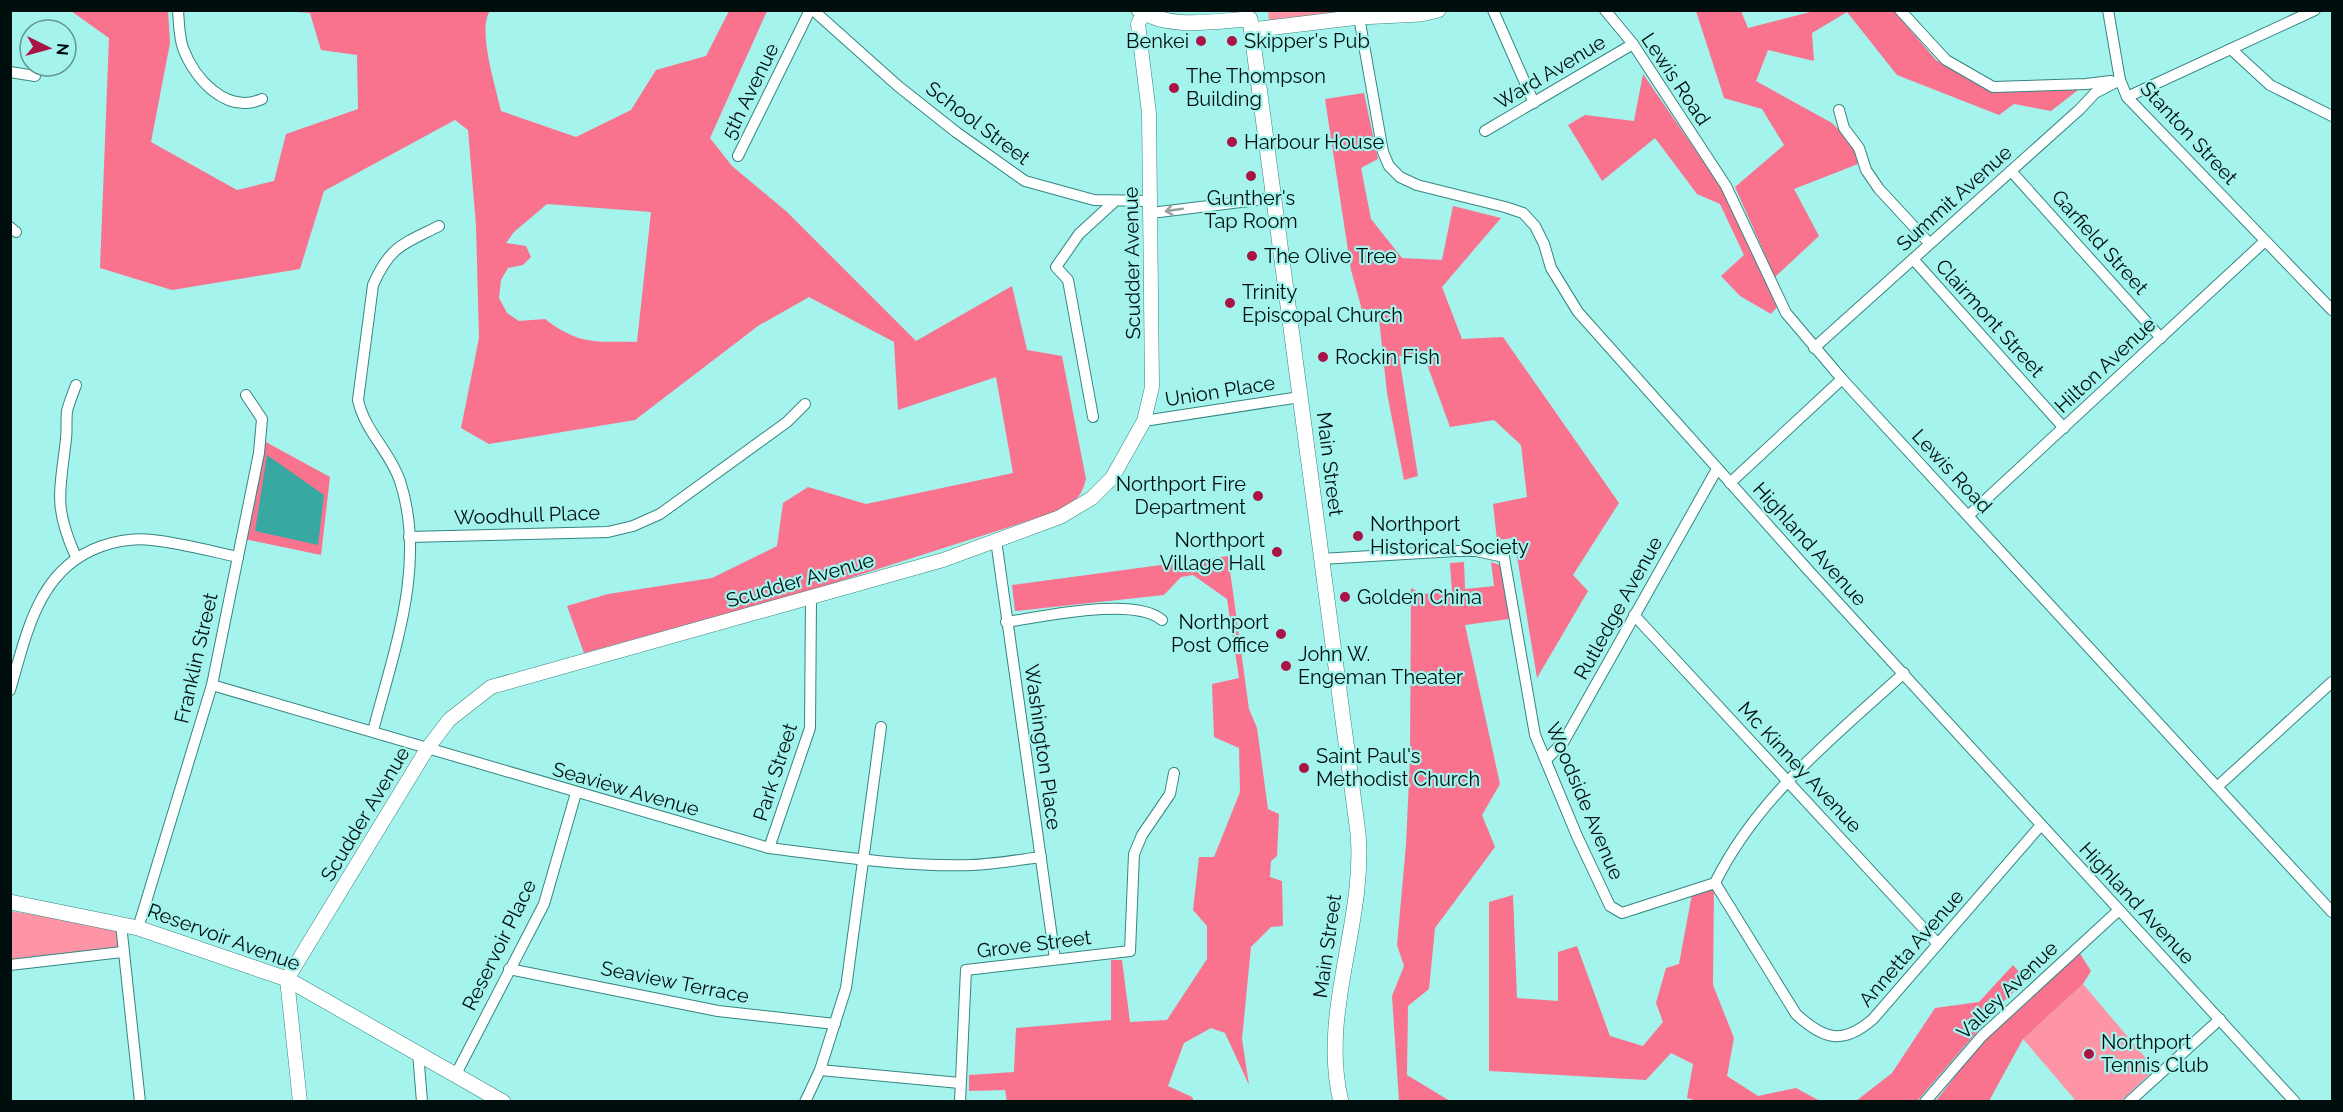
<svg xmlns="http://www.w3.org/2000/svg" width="2343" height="1112" font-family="Raleway,sans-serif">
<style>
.green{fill:#fd95a7}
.forest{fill:#f9728e;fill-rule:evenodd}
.water{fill:#38a9a2}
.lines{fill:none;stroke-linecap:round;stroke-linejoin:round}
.minor-casing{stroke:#358681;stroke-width:12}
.tertiary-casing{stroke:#358681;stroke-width:15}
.secondary-casing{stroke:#358681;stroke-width:16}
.minor{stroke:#fff;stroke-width:10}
.tertiary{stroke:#fff;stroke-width:14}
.secondary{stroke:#fff;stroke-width:15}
.oneway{stroke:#999f9f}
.poi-dot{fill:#a91346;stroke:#a4f3ed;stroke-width:2}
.labels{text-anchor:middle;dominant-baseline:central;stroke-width:4.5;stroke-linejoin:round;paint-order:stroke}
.poi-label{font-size:20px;fill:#000f0e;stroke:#a4f3ed;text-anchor:start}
.street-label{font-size:20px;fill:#000f0e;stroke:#a4f3ed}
</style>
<rect width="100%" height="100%" fill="#a4f3ed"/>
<g class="green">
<path d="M1268,11H1363L1269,22Z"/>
<path d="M10,911L118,928L119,948L11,961Z"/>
<path d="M2083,984L2155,1069L2121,1101H2076L2023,1039Z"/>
</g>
<g class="forest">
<path d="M71,11H168L170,43L151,142L237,190L274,181L286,134L358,109L357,55L321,50L310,13L287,11H490C477,29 496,88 501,111L576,137L631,110L656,70L706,56L729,11H767L710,138L732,166L787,212L916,341L1012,286L1027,350L1062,356L1086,479C1081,499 1074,502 1056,512L809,591L584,653L567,606L608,594L712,578L777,546L783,503L808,487L866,504L1013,473L996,377L898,410L894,342L809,297L758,326L635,420L489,444L461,428L479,338L476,225L468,130L455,120L324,191L300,269L172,290L100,268L109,38ZM547,204L651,212L637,342C596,341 580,346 545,319L519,321L507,313L499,298L501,280L508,268L523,265L531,257L526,246L506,243L514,232Z"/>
<path d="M1696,11H1741L1748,28L1814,11H1894L1936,60L1986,89L2078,90L2051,111L2014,104L1999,115L1897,75L1847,12L1812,33L1814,61L1768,50L1756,81L1832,123L1852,143L1858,164L1794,189L1819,236L1775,277L1735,187L1784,145L1762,109L1724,98Z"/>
<path d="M1643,74L1723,190L1777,307L1771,314L1740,296L1721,276L1744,255L1720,204L1697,194L1655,138L1602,181L1568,125L1585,115L1634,121Z"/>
<path d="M1364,93L1378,159L1361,168L1371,219L1402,258L1442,260L1453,206L1501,218L1442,287L1462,339L1503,337L1619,503L1573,575L1588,591L1537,678L1514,538L1497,540L1493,504L1527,497L1521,445L1494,420L1450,427L1424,356H1399L1418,476L1404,480L1387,393L1378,309L1362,310L1351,270L1325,99Z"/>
<path d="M264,441L330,477L321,555L244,539Z"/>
<path d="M1228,556L1249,709L1257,728L1268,809L1279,814L1277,856L1271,861L1270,877L1282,881L1283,926L1271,927L1251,947L1242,1039L1249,1085L1225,1033L1211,1028L1184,1043L1168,1086L1192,1097L1194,1101L1007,1102L1005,1090L969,1091V1075L1014,1072L1016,1028L1111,1020V960H1122L1130,1022L1167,1020L1207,959V926L1193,910L1199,857H1214L1240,792L1239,748L1214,737L1212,684L1239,678L1227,599L1193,575L1181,577L1164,595L1015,611L1012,585Z"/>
<path d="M1464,562L1465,589L1494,586L1491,562L1500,565L1509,619L1465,625L1500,784L1482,815L1495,847L1435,928L1429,989L1408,1006L1407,1075L1450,1101H1399L1392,996L1404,966L1397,945L1406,845L1410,758L1411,588L1423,594L1452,592L1450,563Z"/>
<path d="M1714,889L1713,985L1734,1038L1727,1076L1758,1096L1796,1088L1820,1101H1698L1687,1098L1693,1064L1671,1053L1646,1080L1489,1071V902L1513,895L1517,998L1558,1001V952L1577,946L1610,1036L1643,1046L1663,1022L1656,1003L1666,968L1679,964L1692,894Z"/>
<path d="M2079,952L2091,971L2083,984L2023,1039L1989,1101L1935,1102L1986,1037Z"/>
<path d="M2013,965L2026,980L2002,1003L1917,1101H1856L1892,1073L1935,1008L1979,1002Z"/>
</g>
<path class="water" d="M267,455L324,495L318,545L255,531Z"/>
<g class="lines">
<defs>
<g id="minor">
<path d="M178,10C179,23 179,37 183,48C194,78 226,115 262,99"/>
<path d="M813,10L898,86L956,132L1025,181L1094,200L1151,201"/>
<path d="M1493,10L1534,103"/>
<path d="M1605,10L1633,44L1726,186L1786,313L1842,379L2332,912"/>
<path d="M1900,10L1946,60L1993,87L2086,84L2111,81"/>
<path d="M2108,10L2120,80L2127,97L2332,310"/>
<path d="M1359,17L1383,152L1389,166L1400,177L1417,185L1505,207L1523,213L1535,226L1544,244L1551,268L1578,312L1809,571L2295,1102"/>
<path d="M2231,49L2270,85L2332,116"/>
<path d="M10,72L35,76"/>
<path d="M2127,97L2315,10"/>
<path d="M1839,110L1844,128L1859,148L1866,170L1879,189L1929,243"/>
<path d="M1485,131L1633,44"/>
<path d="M738,156L810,10"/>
<path d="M2011,171L2161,338"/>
<path d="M1151,213L1274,198"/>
<path d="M10,227L16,232"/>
<path d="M1913,259L2064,428"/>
<path d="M1814,348L2080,109L2095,93L2120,80"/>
<path d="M76,385C73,393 69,403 67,411C66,421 67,430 66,439C60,492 53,506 76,557"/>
<path d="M1093,417L1068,280L1056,267L1079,234L1114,202"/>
<path d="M1144,421L1300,397"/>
<path d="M1730,483L1842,379"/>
<path d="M1969,515L2265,241"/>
<path d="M409,537L608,532L633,526L660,514L787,422L805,404"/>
<path d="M996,540L1055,959"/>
<path d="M1321,559L1456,551H1476L1504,557L1535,735L1577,836L1610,906L1622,913L1715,883C1757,797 1834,737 1904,673"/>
<path d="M1634,615L1938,944"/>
<path d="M1006,622C1042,617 1134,596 1162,620"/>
<path d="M212,685L769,848C835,856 904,867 972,865C995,864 1018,860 1041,857"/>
<path d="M10,690C27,633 38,568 102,546C117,541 136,538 152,540C181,543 210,551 238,557"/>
<path d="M373,731C394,650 427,564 400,481C390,451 365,432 358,400L373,285C390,246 403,244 439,226"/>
<path d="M1546,760L1564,741L1717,469"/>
<path d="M2217,787L2332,682"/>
<path d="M769,848L810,728L811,598"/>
<path d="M1715,883L1796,1014C1824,1040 1843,1045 1873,1019L2041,825"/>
<path d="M121,924L140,1102"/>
<path d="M138,928L212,685L259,453L262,419L246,395"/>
<path d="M10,965L122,952"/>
<path d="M509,969L718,1011L835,1024"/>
<path d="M418,1052L422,1102"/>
<path d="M820,1070L960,1083"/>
<path d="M456,1074L544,904L576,793"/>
<path d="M805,1102L820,1070L846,988L881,727"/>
<path d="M960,1102L966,970L1130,951L1134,854L1142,835L1170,794L1174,773"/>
<path d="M1925,1102L1982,1036L2119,910"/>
<path d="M2129,1102L2220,1019"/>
</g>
<path id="tertiary" d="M300,1102L287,979L427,749L449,720L491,687L943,560L1060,517L1092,498L1112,478L1144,421L1152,387L1149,113L1138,24L1143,13"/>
<g id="secondary">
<path d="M1139,10C1170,30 1214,21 1250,19L1358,833C1366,922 1319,1012 1341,1102"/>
<path d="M1252,30L1359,17L1421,14L1438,10"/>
<path d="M10,902L138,928L287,979L503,1102"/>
</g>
</defs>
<use href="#minor" class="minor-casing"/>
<use href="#tertiary" class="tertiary-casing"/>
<use href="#secondary" class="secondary-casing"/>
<use href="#minor" class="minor"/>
<use href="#tertiary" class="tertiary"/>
<use href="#secondary" class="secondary"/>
</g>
<defs><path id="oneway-shaft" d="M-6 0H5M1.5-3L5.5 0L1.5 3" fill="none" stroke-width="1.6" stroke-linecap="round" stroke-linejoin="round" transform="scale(1.5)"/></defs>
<use class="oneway" href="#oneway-shaft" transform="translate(1174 210) rotate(172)"/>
<g class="poi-dot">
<circle cx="1201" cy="41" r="6"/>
<circle cx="1232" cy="41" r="6"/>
<circle cx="1174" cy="88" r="6"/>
<circle cx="1232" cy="142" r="6"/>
<circle cx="1251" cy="176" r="6"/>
<circle cx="1252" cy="256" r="6"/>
<circle cx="1230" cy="303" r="6"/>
<circle cx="1323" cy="357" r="6"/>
<circle cx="1258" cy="496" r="6"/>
<circle cx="1358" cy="536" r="6"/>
<circle cx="1277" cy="552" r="6"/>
<circle cx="1345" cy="597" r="6"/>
<circle cx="1281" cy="634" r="6"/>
<circle cx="1286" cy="666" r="6"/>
<circle cx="1304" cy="768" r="6"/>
<circle cx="2089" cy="1054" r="6"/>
</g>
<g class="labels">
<g class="poi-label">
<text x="1189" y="41" text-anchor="end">Benkei</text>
<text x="1244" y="41">Skipper's Pub</text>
<text x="1186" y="76">The Thompson<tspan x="1186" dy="23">Building</tspan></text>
<text x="1244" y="142">Harbour House</text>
<text x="1251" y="198" text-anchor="middle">Gunther's<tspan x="1251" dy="23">Tap Room</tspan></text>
<text x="1264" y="256">The Olive Tree</text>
<text x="1242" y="292">Trinity<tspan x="1242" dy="23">Episcopal Church</tspan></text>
<text x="1335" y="357">Rockin Fish</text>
<text x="1246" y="484" text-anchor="end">Northport Fire<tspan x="1246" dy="23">Department</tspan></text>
<text x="1370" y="524">Northport<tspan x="1370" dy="23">Historical Society</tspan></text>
<text x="1265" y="540" text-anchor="end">Northport<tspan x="1265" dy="23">Village Hall</tspan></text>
<text x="1357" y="597">Golden China</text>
<text x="1269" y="622" text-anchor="end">Northport<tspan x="1269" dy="23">Post Office</tspan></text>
<text x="1298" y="654">John W.<tspan x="1298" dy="23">Engeman Theater</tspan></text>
<text x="1316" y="756">Saint Paul's<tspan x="1316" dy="23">Methodist Church</tspan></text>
<text x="2101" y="1042">Northport<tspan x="2101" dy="23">Tennis Club</tspan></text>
</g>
<g class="street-label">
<text transform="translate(1550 72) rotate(-31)">Ward Avenue</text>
<text transform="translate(1676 79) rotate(56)">Lewis Road</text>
<text transform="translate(750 91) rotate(-64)">5th Avenue</text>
<text transform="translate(978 123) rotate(37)">School Street</text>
<text transform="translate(2189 133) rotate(47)">Stanton Street</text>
<text transform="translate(1954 198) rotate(-42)">Summit Avenue</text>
<text transform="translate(2100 242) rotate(48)">Garfield Street</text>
<text transform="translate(1132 263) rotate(-91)">Scudder Avenue</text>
<text transform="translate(1990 318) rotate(48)">Clairmont Street</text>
<text transform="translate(2105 365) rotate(-43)">Hilton Avenue</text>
<text transform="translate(1220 391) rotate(-9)">Union Place</text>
<text transform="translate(1330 464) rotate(83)">Main Street</text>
<text transform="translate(1952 471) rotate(47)">Lewis Road</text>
<text transform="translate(527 515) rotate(-2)">Woodhull Place</text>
<text transform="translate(1810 544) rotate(48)">Highland Avenue</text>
<text transform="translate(800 580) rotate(-16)">Scudder Avenue</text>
<text transform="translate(1618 608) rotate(-61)">Rutledge Avenue</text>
<text transform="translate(196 658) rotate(-77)">Franklin Street</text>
<text transform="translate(1043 747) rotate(82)">Washington Place</text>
<text transform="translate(1800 767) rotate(47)">Mc Kinney Avenue</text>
<text transform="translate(775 772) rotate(-72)">Park Street</text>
<text transform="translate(626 789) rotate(16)">Seaview Avenue</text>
<text transform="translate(1585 801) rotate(67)">Woodside Avenue</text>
<text transform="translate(365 814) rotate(-59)">Scudder Avenue</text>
<text transform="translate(2137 903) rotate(47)">Highland Avenue</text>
<text transform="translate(224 937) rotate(20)">Reservoir Avenue</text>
<text transform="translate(1034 944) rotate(-7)">Grove Street</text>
<text transform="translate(499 945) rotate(-64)">Reservoir Place</text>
<text transform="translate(1327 946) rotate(-82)">Main Street</text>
<text transform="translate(1911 948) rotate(-49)">Annetta Avenue</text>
<text transform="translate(675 982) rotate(11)">Seaview Terrace</text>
<text transform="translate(2007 990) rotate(-44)">Valley Avenue</text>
</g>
</g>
<rect width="2343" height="1112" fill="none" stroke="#000f0e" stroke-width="24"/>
<g transform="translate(48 48) rotate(95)"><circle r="28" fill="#a4f3ed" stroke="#629894" stroke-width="1.5"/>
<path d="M0-4.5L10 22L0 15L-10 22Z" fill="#a91346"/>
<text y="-9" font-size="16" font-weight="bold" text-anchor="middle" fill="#000f0e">N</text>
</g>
</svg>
